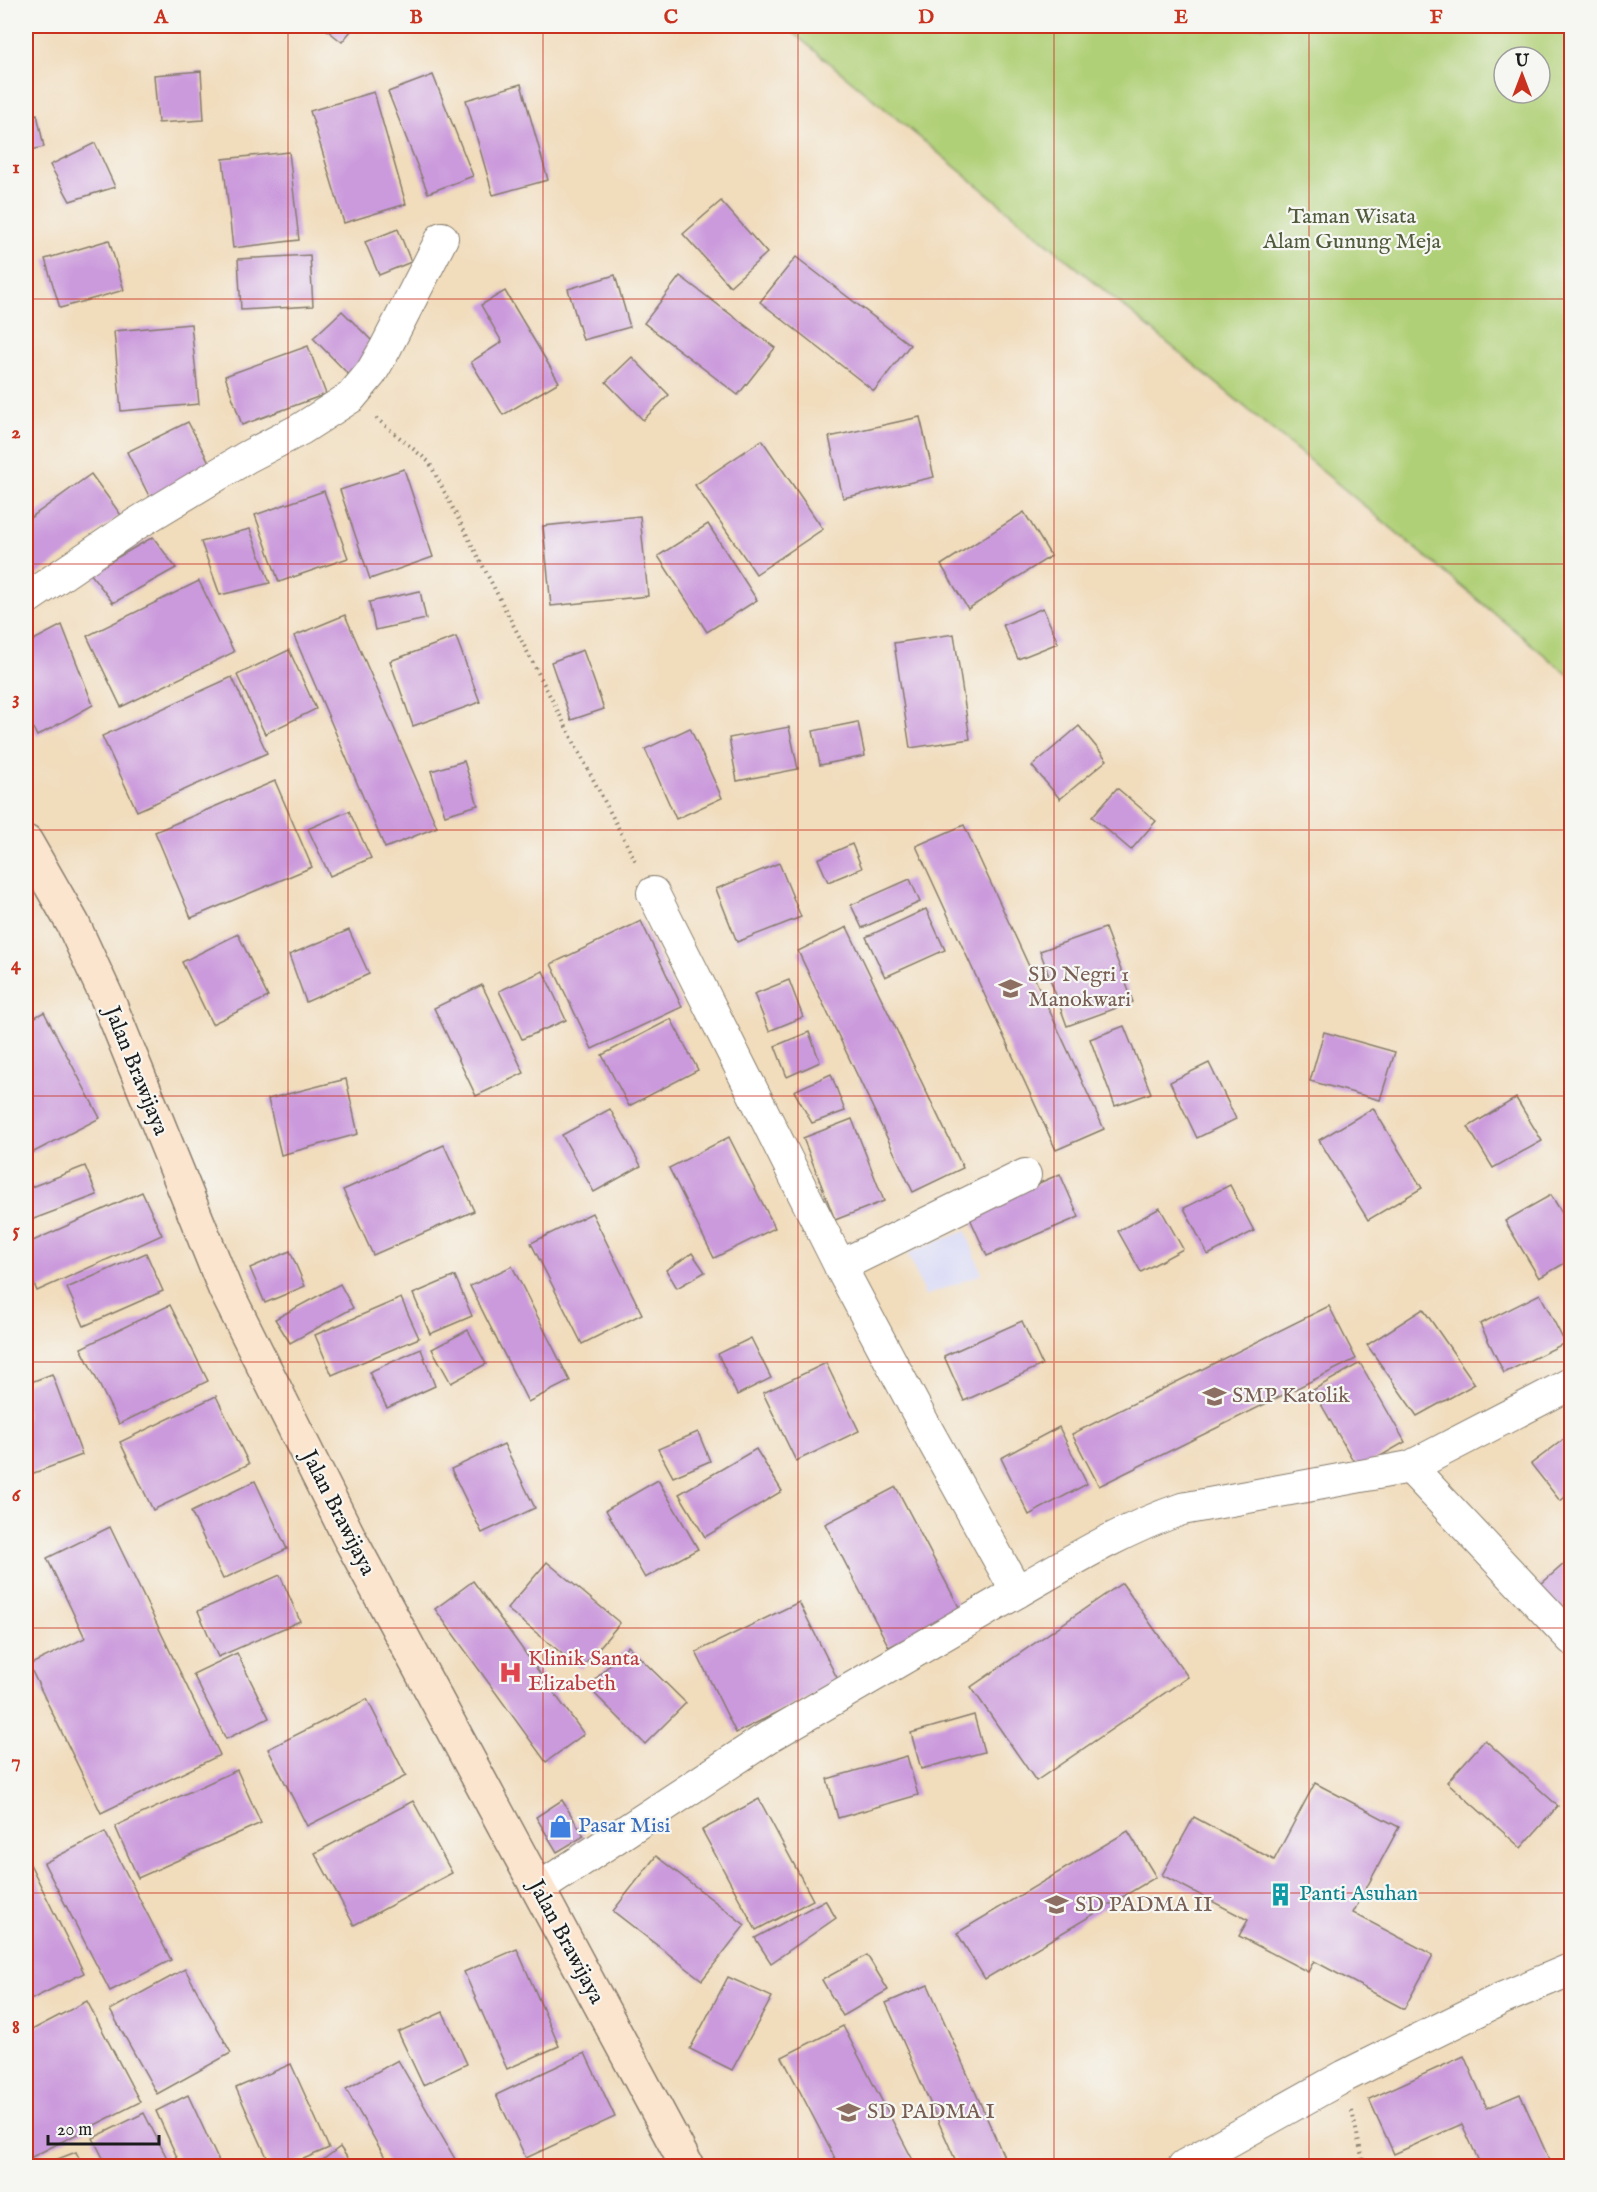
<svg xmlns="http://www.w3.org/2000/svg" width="1597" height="2192" font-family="'IM FELL English',serif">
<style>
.built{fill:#d6d7f8}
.green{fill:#b0d077;stroke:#66764a;stroke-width:1.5;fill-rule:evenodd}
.building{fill:#cb9adc}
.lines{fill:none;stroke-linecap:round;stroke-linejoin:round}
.street-casing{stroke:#867c6c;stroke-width:34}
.secondary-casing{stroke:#867c6c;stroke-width:36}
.path{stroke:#867c6c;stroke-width:4;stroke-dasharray:1.5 4.5;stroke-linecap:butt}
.street{stroke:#fff;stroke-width:32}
.secondary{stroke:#fbe5cf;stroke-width:33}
.grid{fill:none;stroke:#c8321e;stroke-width:1.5;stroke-opacity:0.55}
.labels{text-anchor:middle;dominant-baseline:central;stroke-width:4.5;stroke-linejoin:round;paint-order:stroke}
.park-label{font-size:22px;fill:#505b3c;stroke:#f6f6f2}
.education-label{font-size:22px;fill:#785e54;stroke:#f6f6f2;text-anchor:start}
.street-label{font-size:22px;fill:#1c1c1c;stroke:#f6f6f2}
.health-label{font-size:22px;fill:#be3a42;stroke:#f6f6f2;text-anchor:start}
.shop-label{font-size:22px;fill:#366cbe;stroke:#f6f6f2;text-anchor:start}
.culture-label{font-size:22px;fill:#0d838f;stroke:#f6f6f2;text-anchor:start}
.neatline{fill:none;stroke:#c8321e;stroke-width:2}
.grid-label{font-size:20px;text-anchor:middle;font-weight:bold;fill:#c8321e}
</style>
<rect width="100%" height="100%" fill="#f6f6f2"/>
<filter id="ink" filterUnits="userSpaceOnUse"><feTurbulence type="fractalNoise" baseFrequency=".0167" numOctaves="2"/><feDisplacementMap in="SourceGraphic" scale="12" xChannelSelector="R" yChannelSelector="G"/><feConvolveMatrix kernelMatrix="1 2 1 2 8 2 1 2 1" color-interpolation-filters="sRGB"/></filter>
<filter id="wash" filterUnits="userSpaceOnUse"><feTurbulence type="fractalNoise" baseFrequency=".008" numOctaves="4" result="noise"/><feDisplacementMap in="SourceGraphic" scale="24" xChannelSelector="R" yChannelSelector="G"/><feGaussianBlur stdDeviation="1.35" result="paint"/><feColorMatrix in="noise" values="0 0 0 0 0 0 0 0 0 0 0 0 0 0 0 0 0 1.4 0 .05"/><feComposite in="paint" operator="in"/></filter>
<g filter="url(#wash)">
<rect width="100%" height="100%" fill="#f1dcbc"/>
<path class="built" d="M966,1231L982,1274L925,1296L908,1253Z"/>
<path class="green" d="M785,26H1571V677ZM1504,57H1540V93H1504Z"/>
<g id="blocks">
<g class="building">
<path d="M322,26H355L342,42Z"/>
<path d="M201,71L204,120L158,123L154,75Z"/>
<path d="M433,75L473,176L428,193L388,92Z"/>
<path d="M521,84L548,180L493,195L466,100Z"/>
<path d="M374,92L406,204L344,223L310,111Z"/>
<path d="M37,114L44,147L26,151V117Z"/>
<path d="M95,143L115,187L70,201L50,165Z"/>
<path d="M289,152L299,240L233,248L223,159Z"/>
<path d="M721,201L767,253L730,286L683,234Z"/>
<path d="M398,229L411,262L379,275L365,242Z"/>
<path d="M109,240L124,290L60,308L45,259Z"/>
<path d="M310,255L313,306L241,310L238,259Z"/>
<path d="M796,257L910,345L874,391L760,302Z"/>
<path d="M615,275L630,327L583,340L568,289Z"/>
<path d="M680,276L775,348L738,395L644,323Z"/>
<path d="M505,291L559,382L503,415L471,362L502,342L481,305Z"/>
<path d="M342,311L380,349L351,377L313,338Z"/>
<path d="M191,324L199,404L121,411L114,331Z"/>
<path d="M308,346L326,394L242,425L225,376Z"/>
<path d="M632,357L669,395L643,420L606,382Z"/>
<path d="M920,417L934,477L843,498L829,437Z"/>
<path d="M188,422L212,468L150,498L127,452Z"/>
<path d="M762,440L823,529L756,574L695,485Z"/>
<path d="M404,469L433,557L370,579L340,490Z"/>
<path d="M91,474L121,515L26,583V521Z"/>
<path d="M324,491L348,558L279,582L255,515Z"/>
<path d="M1024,512L1051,556L968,609L941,565Z"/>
<path d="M640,516L648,596L551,606L543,526Z"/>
<path d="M708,524L757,600L707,632L658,556Z"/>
<path d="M250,529L270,583L220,595L201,542Z"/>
<path d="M153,537L176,568L113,603L90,573Z"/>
<path d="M199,581L234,652L121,707L87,636Z"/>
<path d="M420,591L426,619L375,630L369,602Z"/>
<path d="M1043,608L1058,643L1018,659L1003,625Z"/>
<path d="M345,615L437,827L385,848L294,636Z"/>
<path d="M62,625L93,705L37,736L26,714V644Z"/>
<path d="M954,634L970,739L910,748L894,643Z"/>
<path d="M456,637L480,702L413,726L390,661Z"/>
<path d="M289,650L316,709L265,734L237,675Z"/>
<path d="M583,650L604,709L571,720L551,662Z"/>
<path d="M232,677L267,753L137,811L102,736Z"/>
<path d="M858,722L865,756L820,765L813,731Z"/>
<path d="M1079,726L1107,760L1060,799L1032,766Z"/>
<path d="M789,727L798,769L737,781L729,738Z"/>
<path d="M690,728L722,798L676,819L645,749Z"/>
<path d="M464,761L478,805L445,815L431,771Z"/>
<path d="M275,781L312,867L191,918L155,832Z"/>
<path d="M1117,788L1156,821L1131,850L1092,817Z"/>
<path d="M349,811L371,858L330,876L308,829Z"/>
<path d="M964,825L1104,1129L1056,1150L916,846Z"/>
<path d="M852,844L862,868L828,882L818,859Z"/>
<path d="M779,863L801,917L737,942L716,889Z"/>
<path d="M910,879L920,902L862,928L851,905Z"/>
<path d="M926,909L945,950L885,977L866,937Z"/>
<path d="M641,921L682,1007L592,1049L551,964Z"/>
<path d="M847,927L963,1168L913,1192L798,951Z"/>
<path d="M1105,928L1133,1002L1067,1026L1040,951Z"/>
<path d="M349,930L369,974L306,1002L289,955Z"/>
<path d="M238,934L268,997L212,1024L182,962Z"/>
<path d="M543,971L566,1020L522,1039L499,991Z"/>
<path d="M789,980L803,1017L769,1031L754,994Z"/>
<path d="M482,985L524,1073L476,1096L434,1008Z"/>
<path d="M44,1012L100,1118L26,1156V1022Z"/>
<path d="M671,1019L698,1070L629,1106L602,1055Z"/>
<path d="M1124,1026L1151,1093L1115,1106L1090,1039Z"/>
<path d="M809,1032L820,1062L787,1077L775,1046Z"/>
<path d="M1324,1032L1395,1052L1380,1100L1310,1081Z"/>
<path d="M1209,1063L1236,1119L1197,1138L1170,1082Z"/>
<path d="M831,1074L845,1111L812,1123L794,1091Z"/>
<path d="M346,1079L358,1134L281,1155L268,1099Z"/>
<path d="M1516,1098L1542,1141L1493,1168L1468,1127Z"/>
<path d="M1373,1108L1422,1188L1368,1220L1319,1140Z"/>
<path d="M610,1109L641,1166L594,1192L562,1135Z"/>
<path d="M852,1119L884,1201L835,1220L803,1138Z"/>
<path d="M729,1137L775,1228L714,1258L669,1168Z"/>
<path d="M444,1145L474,1211L373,1255L343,1190Z"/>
<path d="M85,1166L97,1195L31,1220L26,1205V1189Z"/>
<path d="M1060,1174L1079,1217L987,1256L968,1214Z"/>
<path d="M1230,1185L1254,1231L1208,1255L1184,1208Z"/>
<path d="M142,1192L162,1235L37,1291L26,1265V1244Z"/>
<path d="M1551,1195L1572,1229V1259L1539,1278L1505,1221Z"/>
<path d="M1160,1208L1183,1249L1141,1272L1118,1231Z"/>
<path d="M592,1213L642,1314L582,1344L531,1243Z"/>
<path d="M290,1251L305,1286L265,1303L250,1268Z"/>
<path d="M146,1253L163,1291L84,1326L67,1288Z"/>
<path d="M692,1253L705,1272L677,1288L666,1270Z"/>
<path d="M512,1266L570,1381L528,1402L470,1286Z"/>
<path d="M455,1276L472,1316L430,1334L413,1294Z"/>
<path d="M340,1284L353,1308L290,1343L275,1319Z"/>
<path d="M1540,1294L1565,1343L1504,1373L1480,1324Z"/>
<path d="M401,1298L419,1338L332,1375L315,1335Z"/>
<path d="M170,1305L208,1381L119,1424L81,1348Z"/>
<path d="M1329,1306L1356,1359L1099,1486L1072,1434Z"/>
<path d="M1423,1309L1475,1384L1417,1416L1367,1345Z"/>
<path d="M1022,1321L1042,1365L964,1401L944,1356Z"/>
<path d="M468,1330L486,1364L451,1383L432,1349Z"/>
<path d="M751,1338L771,1378L737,1395L718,1354Z"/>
<path d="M421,1349L435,1386L387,1408L369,1372Z"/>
<path d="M826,1363L859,1431L796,1461L763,1393Z"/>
<path d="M1360,1363L1405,1442L1358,1469L1313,1390Z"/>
<path d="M52,1374L82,1455L26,1476V1384Z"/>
<path d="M216,1396L249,1464L153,1510L120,1442Z"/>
<path d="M1059,1427L1087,1484L1029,1515L1001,1458Z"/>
<path d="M698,1432L710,1461L673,1477L658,1449Z"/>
<path d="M1572,1433V1492L1560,1501L1531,1464Z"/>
<path d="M504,1444L535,1508L482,1533L451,1469Z"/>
<path d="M756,1449L782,1491L705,1537L679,1494Z"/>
<path d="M658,1480L698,1549L645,1578L606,1510Z"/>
<path d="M255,1481L287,1549L223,1579L191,1512Z"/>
<path d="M896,1487L961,1611L889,1647L825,1524Z"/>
<path d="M110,1527L220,1755L101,1813L29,1665L85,1638L47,1558Z"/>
<path d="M1572,1557V1634L1533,1591Z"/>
<path d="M547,1562L620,1623L581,1669L507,1609Z"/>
<path d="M280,1575L300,1621L218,1657L198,1611Z"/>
<path d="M473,1581L584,1734L546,1762L435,1609Z"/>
<path d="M1122,1583L1188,1677L1036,1781L971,1687Z"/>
<path d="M799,1602L839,1682L736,1733L696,1652Z"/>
<path d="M628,1646L686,1703L645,1744L588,1687Z"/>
<path d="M237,1653L269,1718L226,1739L193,1674Z"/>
<path d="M367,1699L406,1776L307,1826L268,1749Z"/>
<path d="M974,1715L984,1752L921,1769L911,1733Z"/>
<path d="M1485,1740L1558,1806L1521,1848L1447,1782Z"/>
<path d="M907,1756L918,1795L838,1818L827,1779Z"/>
<path d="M237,1770L261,1823L138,1878L115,1826Z"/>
<path d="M1315,1783L1399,1827L1353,1913L1433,1955L1404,2009L1314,1961L1308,1972L1239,1936L1248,1920L1162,1875L1194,1817L1274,1860Z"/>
<path d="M759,1799L813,1900L756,1930L702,1830Z"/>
<path d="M562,1800L584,1836L557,1852L536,1817Z"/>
<path d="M413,1801L452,1873L354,1925L315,1853Z"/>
<path d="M1128,1831L1156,1877L985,1979L957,1933Z"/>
<path d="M105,1832L171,1960L110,1991L44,1863Z"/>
<path d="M656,1856L745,1925L702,1980L613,1911Z"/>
<path d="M29,1862L84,1973L26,2002V1864Z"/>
<path d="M825,1900L836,1918L771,1963L755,1938Z"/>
<path d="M517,1949L559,2046L507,2069L464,1972Z"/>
<path d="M867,1955L888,1990L843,2016L822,1980Z"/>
<path d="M185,1969L231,2053L157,2094L110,2010Z"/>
<path d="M728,1977L772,1997L732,2070L690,2049Z"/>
<path d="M928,1985L1008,2166H958L886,2003Z"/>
<path d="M87,2001L140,2102L26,2160V2033Z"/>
<path d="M443,2012L467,2064L423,2085L398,2032Z"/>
<path d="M843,2026L916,2166H839L782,2057Z"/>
<path d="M585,2053L615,2117L526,2158L496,2095Z"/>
<path d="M1464,2056L1487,2108L1520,2094L1552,2166H1481L1462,2124L1394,2154L1369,2099Z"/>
<path d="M398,2060L459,2166H390L346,2089Z"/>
<path d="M291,2064L329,2148L287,2166H271L236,2088Z"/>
<path d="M188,2095L221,2166H181L156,2111Z"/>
<path d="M144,2113L171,2166H107L93,2138Z"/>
<path d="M340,2147L353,2166H318L316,2165Z"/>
<path d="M76,2152L83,2166H49L47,2163Z"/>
</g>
</g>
</g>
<g filter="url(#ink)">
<use href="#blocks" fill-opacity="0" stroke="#867c6c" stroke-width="1.5"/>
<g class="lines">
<defs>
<g id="street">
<path d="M26,599L136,524L247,457L301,429L351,397L371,373L385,349L442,238"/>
<path d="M840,1266L1025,1175"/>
<path d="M1410,1467L1572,1639"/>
<path d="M1017,1592C1071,1561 1123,1529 1182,1509L1410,1467L1572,1383"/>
<path d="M538,1889L770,1736L1017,1592L927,1430L840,1266L653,893"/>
<path d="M1184,2166L1345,2076L1501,1999L1572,1969"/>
</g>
<path id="secondary" d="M26,842L73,924L108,1000L225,1289L350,1539L687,2166"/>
</defs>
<use href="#street" class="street-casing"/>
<use href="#secondary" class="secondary-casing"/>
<g class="path">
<path d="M376,418L429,462L637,864"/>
<path d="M1352,2111L1364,2166"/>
</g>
<use href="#street" class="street"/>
<use href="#secondary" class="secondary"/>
</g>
</g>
<path class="grid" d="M288,26V2166M543,26V2166M798,26V2166M1054,26V2166M1309,26V2166M26,299H1572M26,564H1572M26,830H1572M26,1096H1572M26,1362H1572M26,1628H1572M26,1893H1572"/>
<defs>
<symbol id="school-bare" viewBox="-9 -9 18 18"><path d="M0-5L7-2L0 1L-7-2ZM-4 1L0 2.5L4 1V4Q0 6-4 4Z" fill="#8d6e63" stroke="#f6f6f2" stroke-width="2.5" paint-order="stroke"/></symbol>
<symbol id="hospital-bare" viewBox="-9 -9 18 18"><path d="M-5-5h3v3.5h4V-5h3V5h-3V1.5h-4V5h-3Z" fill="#e0444e" stroke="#f6f6f2" stroke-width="2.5" paint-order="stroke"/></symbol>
<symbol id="shop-bare" viewBox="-9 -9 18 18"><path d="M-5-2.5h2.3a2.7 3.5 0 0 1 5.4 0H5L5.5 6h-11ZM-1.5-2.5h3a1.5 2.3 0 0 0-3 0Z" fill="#3f7fe0" stroke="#f6f6f2" stroke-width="2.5" paint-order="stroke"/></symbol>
<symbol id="building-bare" viewBox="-9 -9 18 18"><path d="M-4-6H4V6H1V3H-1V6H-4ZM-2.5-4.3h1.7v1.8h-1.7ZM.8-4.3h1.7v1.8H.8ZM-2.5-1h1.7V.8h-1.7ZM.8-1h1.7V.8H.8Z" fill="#0f9aa8" stroke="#f6f6f2" stroke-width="2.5" paint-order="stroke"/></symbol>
</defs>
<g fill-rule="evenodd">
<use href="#school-bare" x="994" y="972" width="33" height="33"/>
<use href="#school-bare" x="1198" y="1380" width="33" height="33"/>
<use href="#hospital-bare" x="494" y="1656" width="33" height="33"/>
<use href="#shop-bare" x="544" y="1810" width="33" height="33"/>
<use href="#building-bare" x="1264" y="1878" width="33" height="33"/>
<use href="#school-bare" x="1040" y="1888" width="33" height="33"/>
<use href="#school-bare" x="832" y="2096" width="33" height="33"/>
</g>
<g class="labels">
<g class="park-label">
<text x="1352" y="217">Taman Wisata<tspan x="1352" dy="25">Alam Gunung Meja</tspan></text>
</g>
<g class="education-label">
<text x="1028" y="975">SD Negri 1<tspan x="1028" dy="25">Manokwari</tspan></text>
<text x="1232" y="1396">SMP Katolik</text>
<text x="1075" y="1905">SD PADMA II</text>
<text x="867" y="2112">SD PADMA I</text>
</g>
<g class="street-label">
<text transform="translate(136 1071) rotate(68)">Jalan Brawijaya</text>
<text transform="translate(338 1513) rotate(63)">Jalan Brawijaya</text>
<text transform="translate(566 1942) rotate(62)">Jalan Brawijaya</text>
</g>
<g class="health-label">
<text x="528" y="1659">Klinik Santa<tspan x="528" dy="25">Elizabeth</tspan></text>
</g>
<g class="shop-label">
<text x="578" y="1826">Pasar Misi</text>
</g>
<g class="culture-label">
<text x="1299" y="1894">Panti Asuhan</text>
</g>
</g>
<rect width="1597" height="2192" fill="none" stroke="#f6f6f2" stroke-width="66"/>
<g transform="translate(1522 75)"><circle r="28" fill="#f6f6f2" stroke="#9f9f9c" stroke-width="1.5"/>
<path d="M0-4.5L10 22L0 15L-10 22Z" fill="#c8321e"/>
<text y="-9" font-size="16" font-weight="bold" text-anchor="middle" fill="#1c1c1c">U</text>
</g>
<path d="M48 2135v9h111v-9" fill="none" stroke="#1c1c1c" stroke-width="3"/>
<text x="57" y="2135" font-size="18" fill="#1c1c1c" stroke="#f6f6f2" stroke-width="4.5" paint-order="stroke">20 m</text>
<rect x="33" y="33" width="1531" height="2126" class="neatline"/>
<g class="grid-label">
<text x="161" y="23">A</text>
<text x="416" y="23">B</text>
<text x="671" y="23">C</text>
<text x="926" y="23">D</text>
<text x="1181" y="23">E</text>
<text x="1436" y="23">F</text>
<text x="16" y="173">1</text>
<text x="16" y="438">2</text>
<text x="16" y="704">3</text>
<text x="16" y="970">4</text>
<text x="16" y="1236">5</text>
<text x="16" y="1501">6</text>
<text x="16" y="1767">7</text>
<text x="16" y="2033">8</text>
</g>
</svg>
